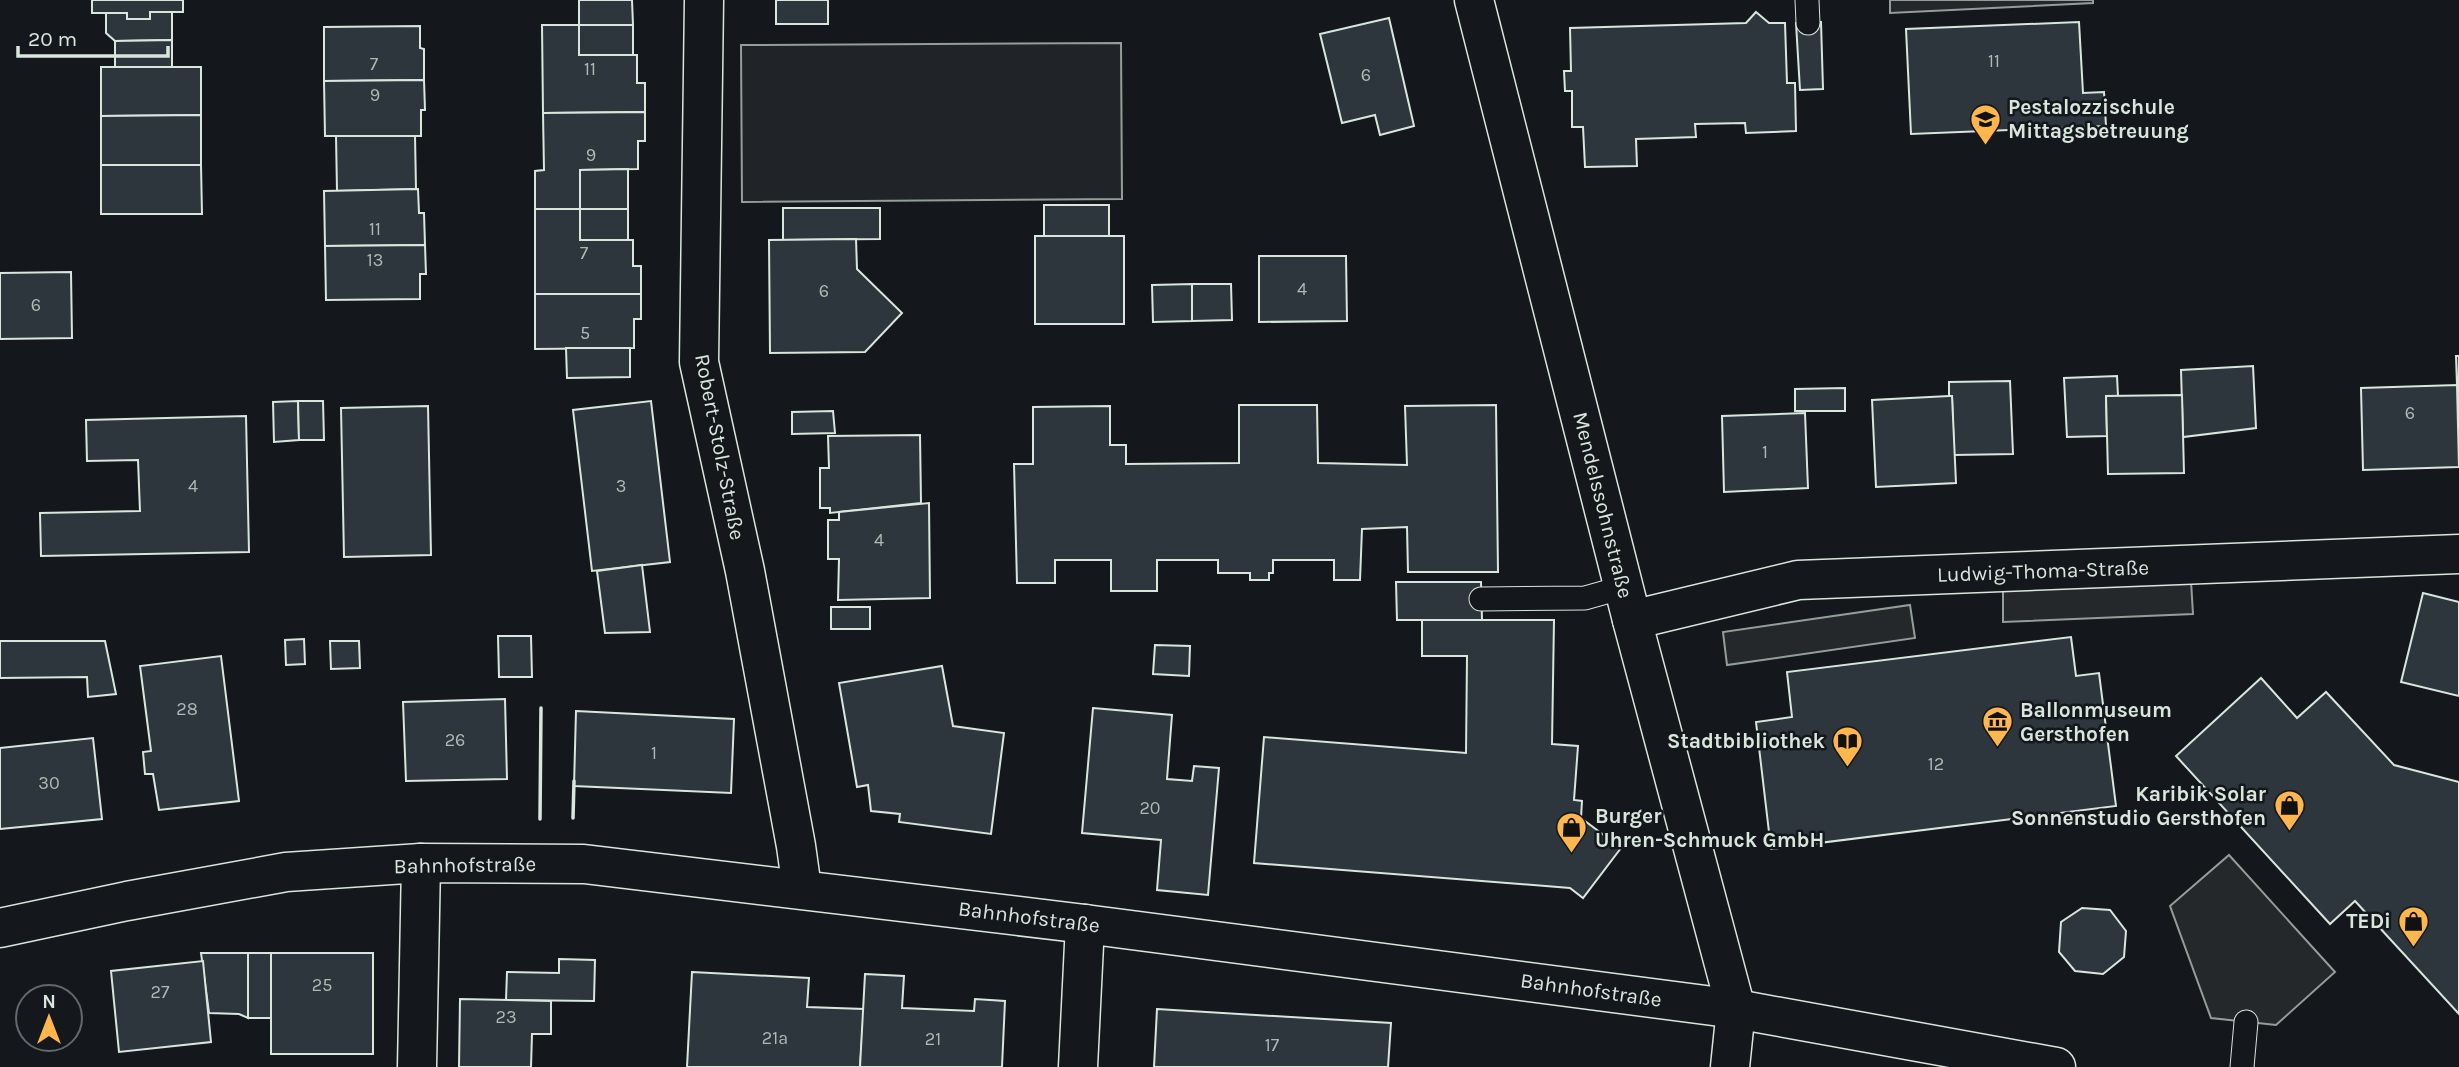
<svg xmlns="http://www.w3.org/2000/svg" width="2459" height="1067" font-family="Karla,sans-serif">
<style>
.green{fill:#202428;stroke:#939e99;stroke-width:2}
.parking{fill:#24282b;stroke:#939e99;stroke-width:2}
.building{fill:#2c363c;stroke:#d8e6dc;stroke-width:2}
.lines{fill:none;stroke-linecap:round;stroke-linejoin:round}
.lane-casing{stroke:#d8e6dc;stroke-width:25}
.street-casing{stroke:#d8e6dc;stroke-width:41}
.secondary-casing{stroke:#d8e6dc;stroke-width:41}
.lane{stroke:#14181c;stroke-width:23}
.street{stroke:#14181c;stroke-width:38}
.secondary{stroke:#14181c;stroke-width:38}
.wall{stroke:#d8e6dc;stroke-width:3.5}
.labels{text-anchor:middle;dominant-baseline:central;stroke-width:5;stroke-linejoin:round;paint-order:stroke}
.number-label{font-size:18px;fill:#adbab4}
.poi-label{font-size:21px;font-weight:bold;fill:#d8e6dc;stroke:#14181c;text-anchor:start}
.street-label{font-size:21px;fill:#d8e6dc;stroke:#14181c}
</style>
<rect width="100%" height="100%" fill="#14181c"/>
<path class="green" d="M1121,43L1122,199L742,202L741,45Z"/>
<g class="parking">
<path d="M1890,0H2093V3L1890,13Z"/>
<path d="M2191,581L2193,614L2003,622V589Z"/>
<path d="M1910,605L1915,638L1727,665L1723,632Z"/>
<path d="M2229,855L2335,972L2276,1025L2211,1018L2170,906Z"/>
</g>
<g class="building">
<path d="M92,0H183V12H150V19H127V13H92Z"/>
<path d="M579,0H632L633,25H579Z"/>
<rect x="776" y="0" width="52" height="24"/>
<path d="M150,12H172V40L115,41L106,33V13H127V19H150Z"/>
<path d="M1756,12L1769,23H1785L1787,83H1795L1796,131L1746,133L1745,123L1695,124L1696,137L1636,139L1637,166L1585,167L1583,127H1572V91H1565L1564,71H1571L1570,28L1746,23Z"/>
<path d="M1389,18L1414,126L1380,135L1375,115L1342,123L1320,34Z"/>
<path d="M1821,22L1823,89L1800,90L1796,23Z"/>
<path d="M2079,22L2083,93L2104,92L2106,126L1911,134L1906,29Z"/>
<path d="M542,25H579V55H637V83H645V112L543,113Z"/>
<rect x="579" y="25" width="54" height="30"/>
<path d="M420,26V48L424,49V80L324,81V27Z"/>
<path d="M172,40V67H115V41Z"/>
<path d="M101,67H201V115L101,116Z"/>
<path d="M424,80L425,110H421V136H325L324,81Z"/>
<path d="M645,112V141H638V169L580,170V209H535V171L544,170L543,113Z"/>
<path d="M201,115V165H101V116Z"/>
<path d="M336,136H415L416,189L337,191Z"/>
<path d="M101,165H201L202,214H101Z"/>
<path d="M628,169V209H580V170Z"/>
<path d="M418,189L419,213H424L425,245L325,246L324,191Z"/>
<rect x="1044" y="205" width="65" height="31"/>
<path d="M783,208H880V239L783,240Z"/>
<path d="M535,209H580V240H633V266H641V294H535Z"/>
<rect x="580" y="209" width="48" height="31"/>
<rect x="1035" y="236" width="89" height="88"/>
<path d="M856,239L857,269L902,313L865,352L770,353L769,240Z"/>
<path d="M425,245L426,274H420V299L326,300L325,246Z"/>
<path d="M1259,256H1346L1347,321L1259,322Z"/>
<path d="M71,272L72,338L0,339V273Z"/>
<path d="M1192,284H1231L1232,320L1192,321Z"/>
<path d="M1192,284V321L1153,322L1152,285Z"/>
<path d="M535,294H641V319H634V348L535,349Z"/>
<path d="M566,348H630V377L567,378Z"/>
<path d="M2456,356H2459L2458,438L2457,385Z"/>
<path d="M2253,366L2256,428L2183,437L2181,370Z"/>
<path d="M2117,376L2118,396H2106L2107,436L2067,437L2064,378Z"/>
<path d="M2010,381L2013,454L1954,455L1952,396H1949V382Z"/>
<path d="M2457,385L2459,467L2363,470L2361,388Z"/>
<path d="M1845,388V411H1795V389Z"/>
<path d="M2182,395L2184,473L2108,474L2106,396Z"/>
<path d="M1949,396H1952L1956,483L1876,487L1872,400Z"/>
<path d="M298,401L299,440L274,442L273,402Z"/>
<path d="M298,401H323L324,440H299Z"/>
<path d="M651,401L670,562L592,571L573,410Z"/>
<path d="M1239,405H1317L1318,463L1407,465L1405,406L1496,405L1498,572H1408L1407,527L1362,529L1360,580H1334V560H1273V573H1269V580H1250V573H1218V560H1157V591H1111V560H1055V583H1017L1014,464H1033V407L1110,406V445H1126V464L1239,463Z"/>
<path d="M428,406L431,555L344,557L341,408Z"/>
<path d="M833,411L835,433L792,434V412Z"/>
<path d="M1805,413L1808,488L1724,492L1722,416Z"/>
<path d="M246,416L249,552L41,556L40,513L140,511L138,460L87,461L86,420Z"/>
<path d="M920,435L921,503L830,513V508H820V468H829L828,436Z"/>
<path d="M929,503L930,598L838,600L839,559H828V520H839V512Z"/>
<path d="M642,565L650,632L605,633L597,571Z"/>
<path d="M1396,582H1481L1482,620H1397Z"/>
<path d="M2423,593L2459,602V696L2401,682Z"/>
<rect x="831" y="607" width="39" height="22"/>
<path d="M1422,620H1554L1552,744L1578,746L1574,800L1582,801L1581,818L1621,848L1583,898L1570,888L1254,863L1264,737L1466,753L1467,656H1422Z"/>
<path d="M498,636H531L532,677H499Z"/>
<path d="M2071,637L2076,676L2099,673L2116,806L1771,849L1756,722L1792,717L1787,672Z"/>
<path d="M304,639L305,664L286,665L285,640Z"/>
<path d="M0,641H105L116,694L88,697L87,677L0,678Z"/>
<path d="M330,641H359L360,668L331,669Z"/>
<path d="M1155,645L1190,646L1189,676L1153,674Z"/>
<path d="M221,656L239,801L159,810L153,774H145L143,752L151,751L140,666Z"/>
<path d="M942,666L953,726L1004,733L991,834L899,822L900,814L871,811L868,785L857,787L839,683Z"/>
<path d="M2261,678L2297,718L2326,692L2394,765L2459,782V1014L2355,901L2330,924L2176,756Z"/>
<path d="M505,699L507,779L406,781L403,702Z"/>
<path d="M1093,708L1172,715L1167,779L1192,781L1194,766L1219,768L1208,895L1157,890L1161,840L1082,833Z"/>
<path d="M576,711L734,719L731,793L574,786Z"/>
<path d="M93,738L102,819L0,829V748Z"/>
<path d="M2082,908L2110,910L2126,931L2124,957L2103,974L2075,971L2059,952L2061,922Z"/>
<path d="M201,953H248V1018L239,1014L209,1013Z"/>
<rect x="248" y="953" width="23" height="65"/>
<rect x="271" y="953" width="102" height="101"/>
<path d="M559,959L595,960L594,1001L506,1000L507,972L559,973Z"/>
<path d="M203,961L211,1042L119,1052L111,971Z"/>
<path d="M692,972L809,978L807,1007L864,1009L860,1067H687Z"/>
<path d="M865,974L904,976L902,1008L974,1011L975,999L1005,1001L1002,1067H860Z"/>
<path d="M460,999L551,1001V1034H532L531,1067H459Z"/>
<path d="M1157,1009L1391,1023L1388,1067H1154Z"/>
</g>
<g class="lines">
<defs>
<g id="lane">
<path d="M1807,0L1808,23"/>
<path d="M1481,599L1585,598L1624,587"/>
<path d="M2242,1067L2246,1022"/>
</g>
<g id="street">
<path d="M704,0L699,362L745,571L796,846L802,889"/>
<path d="M1474,0L1632,620L1736,1009L1730,1067"/>
<path d="M1632,620L1798,580L2459,554"/>
<path d="M417,1067L421,863"/>
<path d="M1078,1067L1085,924"/>
</g>
<path id="secondary" d="M0,928L127,901L286,872L421,863L584,864L1085,924L1736,1009L2056,1067"/>
</defs>
<use href="#lane" class="lane-casing"/>
<use href="#street" class="street-casing"/>
<use href="#secondary" class="secondary-casing"/>
<use href="#lane" class="lane"/>
<use href="#street" class="street"/>
<use href="#secondary" class="secondary"/>
<g class="wall">
<path d="M573,818L574,781"/>
<path d="M540,819L541,708"/>
</g>
</g>
<defs>
<symbol id="school-pin" viewBox="-11 -11 22 30"><path d="M0 17L-7.5 6A9.5 9.5 0 1 1 7.5 6Z" fill="#ffb74d" stroke="#14181c"/><path d="M0-5L7-2L0 1L-7-2ZM-4 1L0 2.5L4 1V4Q0 6-4 4Z" fill="#111"/></symbol>
<symbol id="museum-pin" viewBox="-11 -11 22 30"><path d="M0 17L-7.5 6A9.5 9.5 0 1 1 7.5 6Z" fill="#ffb74d" stroke="#14181c"/><path d="M0-6L6-3V-2H-6V-3ZM-5-1h2V3h-2ZM-1-1h2V3h-2ZM3-1h2V3H3ZM-6 4H6V6H-6Z" fill="#111"/></symbol>
<symbol id="library-pin" viewBox="-11 -11 22 30"><path d="M0 17L-7.5 6A9.5 9.5 0 1 1 7.5 6Z" fill="#ffb74d" stroke="#14181c"/><path d="M-6-4Q-3-5.5-.7-3.5V5Q-3 3-6 4ZM6-4Q3-5.5 .7-3.5V5Q3 3 6 4Z" fill="#111"/></symbol>
<symbol id="shop-pin" viewBox="-11 -11 22 30"><path d="M0 17L-7.5 6A9.5 9.5 0 1 1 7.5 6Z" fill="#ffb74d" stroke="#14181c"/><path d="M-5-2.5h2.3a2.7 3.5 0 0 1 5.4 0H5L5.5 6h-11ZM-1.5-2.5h3a1.5 2.3 0 0 0-3 0Z" fill="#111"/></symbol>
</defs>
<g fill-rule="evenodd">
<use href="#school-pin" x="1968" y="102" width="35" height="47"/>
<use href="#museum-pin" x="1980" y="704" width="35" height="47"/>
<use href="#library-pin" x="1830" y="724" width="35" height="47"/>
<use href="#shop-pin" x="2272" y="788" width="35" height="47"/>
<use href="#shop-pin" x="1554" y="810" width="35" height="47"/>
<use href="#shop-pin" x="2396" y="904" width="35" height="47"/>
</g>
<g class="labels">
<g class="number-label">
<text x="1994" y="61">11</text>
<text x="374" y="64">7</text>
<text x="590" y="69">11</text>
<text x="1366" y="75">6</text>
<text x="375" y="95">9</text>
<text x="591" y="155">9</text>
<text x="375" y="229">11</text>
<text x="584" y="253">7</text>
<text x="375" y="260">13</text>
<text x="1302" y="289">4</text>
<text x="824" y="291">6</text>
<text x="36" y="305">6</text>
<text x="585" y="333">5</text>
<text x="2410" y="413">6</text>
<text x="1765" y="452">1</text>
<text x="193" y="486">4</text>
<text x="621" y="486">3</text>
<text x="879" y="540">4</text>
<text x="187" y="709">28</text>
<text x="455" y="740">26</text>
<text x="654" y="753">1</text>
<text x="1936" y="764">12</text>
<text x="49" y="783">30</text>
<text x="1150" y="808">20</text>
<text x="322" y="985">25</text>
<text x="160" y="992">27</text>
<text x="506" y="1017">23</text>
<text x="775" y="1038">21a</text>
<text x="933" y="1039">21</text>
<text x="1272" y="1045">17</text>
</g>
<g class="poi-label">
<text x="2008" y="107">Pestalozzischule<tspan x="2008" dy="24">Mittagsbetreuung</tspan></text>
<text x="2020" y="710">Ballonmuseum<tspan x="2020" dy="24">Gersthofen</tspan></text>
<text x="1825" y="741" text-anchor="end">Stadtbibliothek</text>
<text x="2266" y="794" text-anchor="end">Karibik Solar<tspan x="2266" dy="24">Sonnenstudio Gersthofen</tspan></text>
<text x="1595" y="816">Burger<tspan x="1595" dy="24">Uhren-Schmuck GmbH</tspan></text>
<text x="2391" y="921" text-anchor="end">TEDi</text>
</g>
<g class="street-label">
<text transform="translate(720 447) rotate(79)">Robert-Stolz-Straße</text>
<text transform="translate(1603 505) rotate(76)">Mendelssohnstraße</text>
<text transform="translate(2043 571) rotate(-2)">Ludwig-Thoma-Straße</text>
<text transform="translate(465 865) rotate(-1)">Bahnhofstraße</text>
<text transform="translate(1029 917) rotate(7)">Bahnhofstraße</text>
<text transform="translate(1591 990) rotate(8)">Bahnhofstraße</text>
</g>
</g>
<g transform="translate(49 1018)"><circle r="33" fill="#14181c" stroke="#626a69" stroke-width="2"/>
<path d="M0-5L12 26L0 18L-12 26Z" fill="#ffb74d"/>
<text y="-10" font-size="19" font-weight="bold" text-anchor="middle" fill="#d8e6dc">N</text>
</g>
<path d="M18 46v10h150v-10" fill="none" stroke="#d8e6dc" stroke-width="3.5"/>
<text x="28" y="46" font-size="21" fill="#d8e6dc" stroke="#14181c" stroke-width="5" paint-order="stroke">20 m</text>
</svg>
